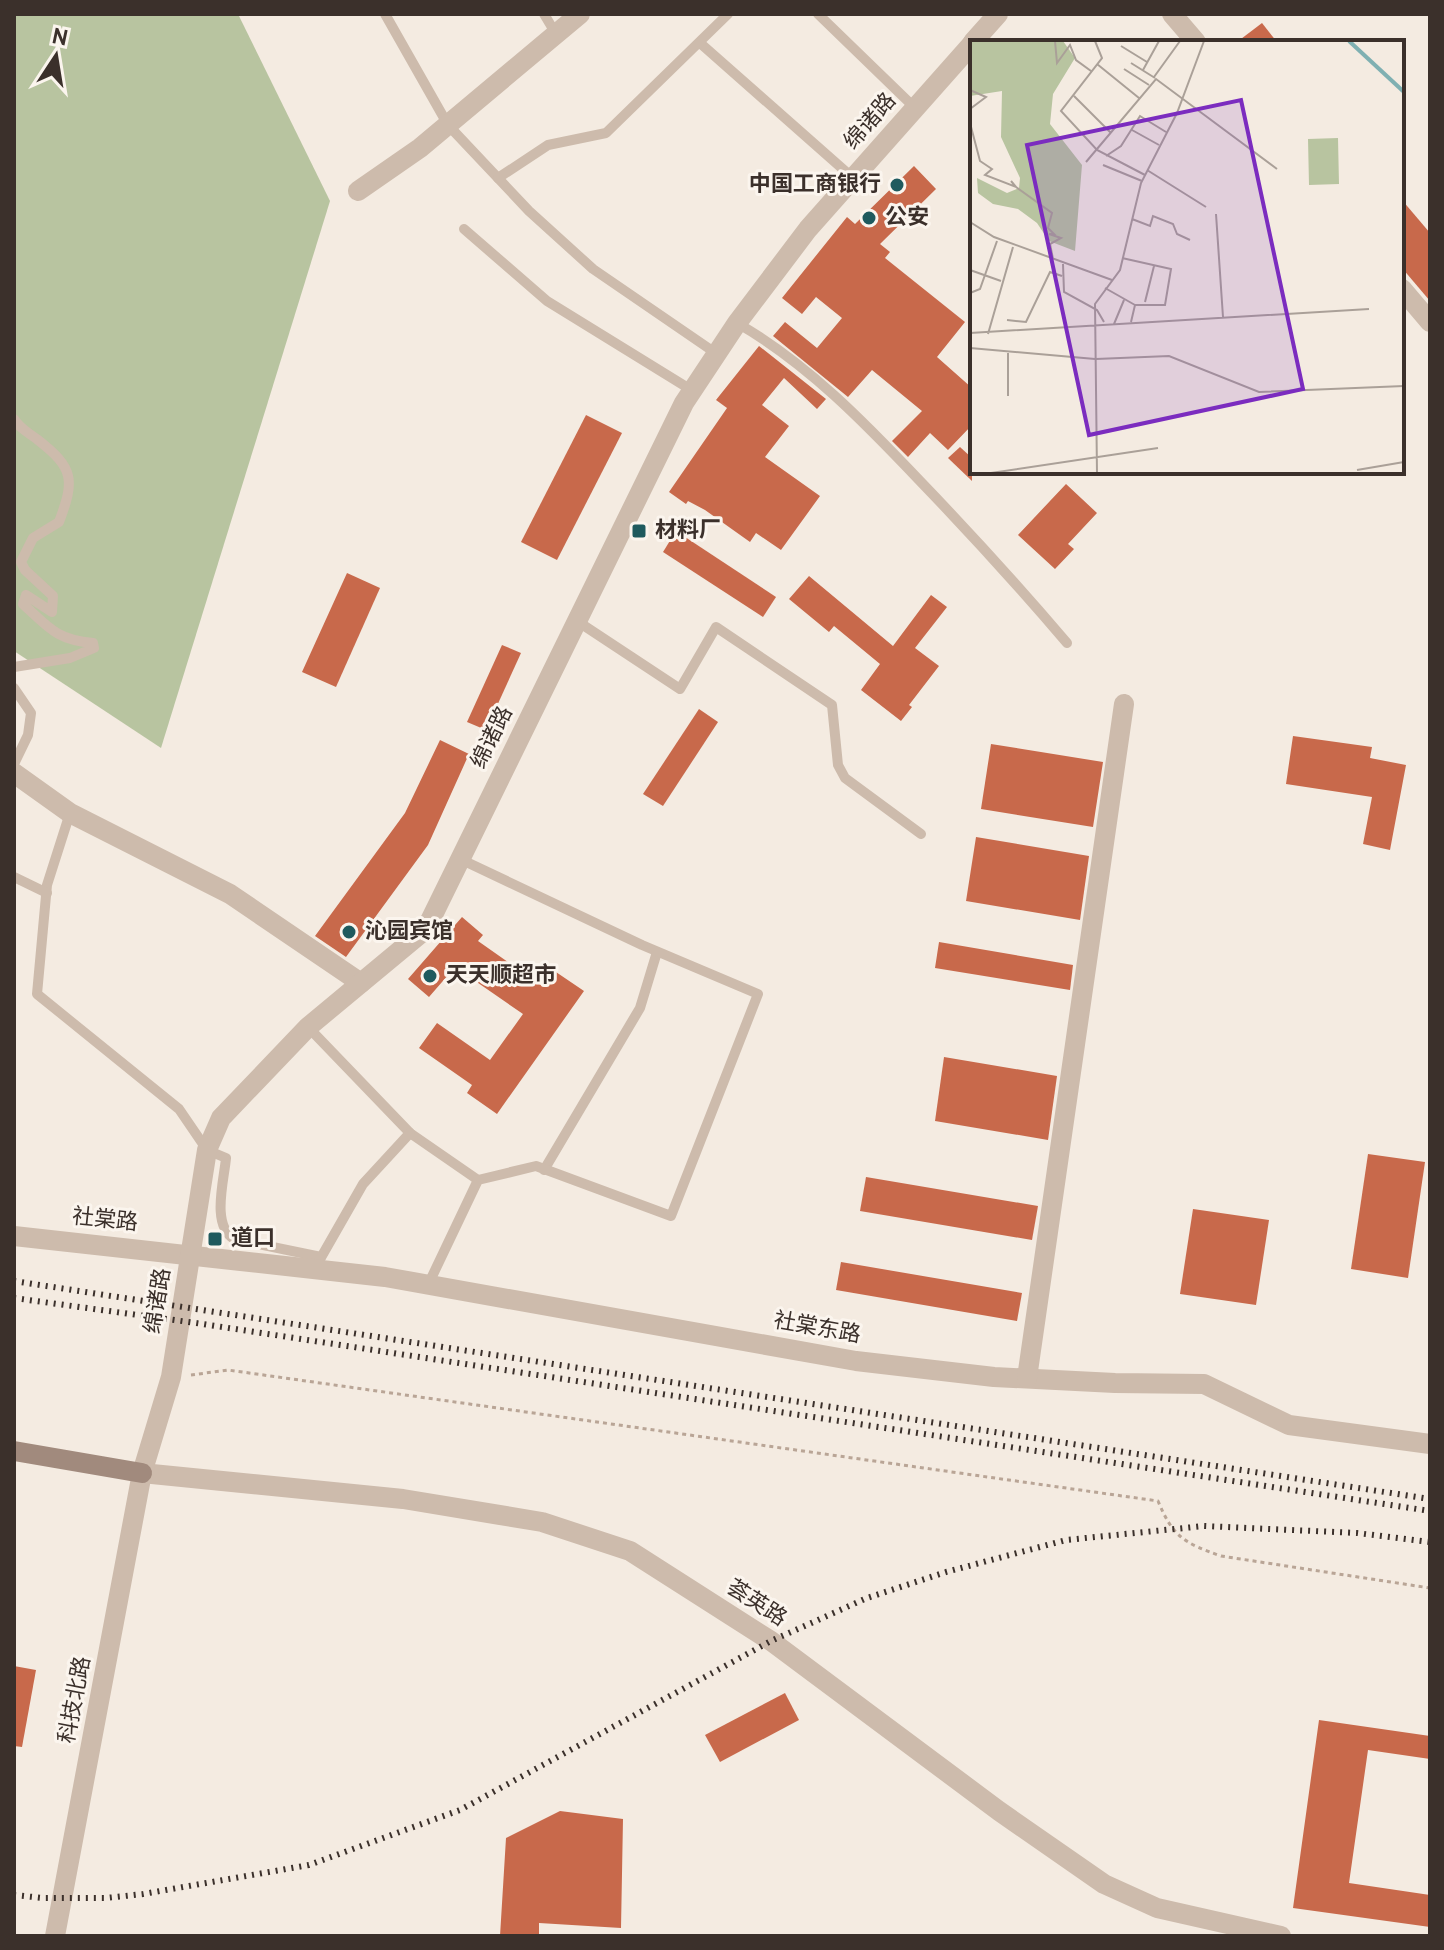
<svg xmlns="http://www.w3.org/2000/svg" width="1444" height="1950" font-family="Overpass,'Noto Sans SC',sans-serif">
<style>
.green{fill:#b8c4a0}
.building{fill:#c8694b}
.lines{fill:none;stroke-linecap:round;stroke-linejoin:round}
.path{stroke:#b9a596;stroke-width:3;stroke-dasharray:4 4;stroke-linecap:butt}
.service{stroke:#cdbbac;stroke-width:10}
.minor{stroke:#cdbbac;stroke-width:20}
.tertiary{stroke:#cdbbac;stroke-width:20}
.secondary{stroke:#a18a7d;stroke-width:20}
.rail{stroke:#3b302b;stroke-width:6;stroke-dasharray:2 6;stroke-linecap:butt}
.poi-dot{fill:#1f5a5e;stroke:#fbf5ee;stroke-width:3}
.labels{text-anchor:middle;dominant-baseline:central;stroke-width:6;stroke-linejoin:round;paint-order:stroke}
.street-label{font-size:22px;fill:#3b302b;stroke:#fbf5ee}
.poi-label{font-size:22px;font-weight:bold;fill:#3b302b;stroke:#fbf5ee;text-anchor:start}
.inset-river{fill:none;stroke:#7fb0b2;stroke-width:4}
.inset-road{fill:none;stroke:#aaa098;stroke-width:2}
.view{fill:#7b2cbf;fill-opacity:0.15;stroke:#7b2cbf;stroke-width:4}
.inset-edge{fill:none;stroke:#3b302b;stroke-width:4}
</style>
<rect width="100%" height="100%" fill="#f4ebe1"/>
<path class="green" d="M14,14H238L330,201L161,748L14,651Z"/>
<g class="building">
<path d="M1262,23L1277,42H1237Z"/>
<path d="M914,166L936,189L880,244L890,252L885,258L965,322L937,357L972,388V425L948,450L930,433L908,457L892,441L922,411L872,370L848,397L773,336L785,322L817,348L842,318L816,297L802,314L782,298L847,217L855,224Z"/>
<path d="M1402,200L1430,233V301L1402,268Z"/>
<path d="M759,346L826,399L817,409L784,378L762,405L789,426L765,457L820,496L781,550L756,533L750,542L705,510L688,501L686,504L669,492L727,408L716,400Z"/>
<path d="M586,415L622,433L557,560L521,542Z"/>
<path d="M960,447L972,458V481L948,458Z"/>
<path d="M1066,484L1097,513L1068,544L1074,549L1055,569L1018,535Z"/>
<path d="M676,531L776,597L763,617L663,552Z"/>
<path d="M347,573L380,588L336,687L302,672Z"/>
<path d="M809,576L893,646L931,595L947,607L915,648L939,666L909,705L912,707L901,721L861,690L880,664L834,626L829,632L789,599Z"/>
<path d="M502,645L521,653L486,730L467,722Z"/>
<path d="M699,709L718,722L663,806L643,794Z"/>
<path d="M1293,736L1372,747L1370,758L1406,765L1390,850L1363,844L1372,797L1286,784Z"/>
<path d="M440,740L469,754L428,845L346,957L315,936L405,813Z"/>
<path d="M991,744L1103,762L1093,827L981,809Z"/>
<path d="M976,837L1089,856L1080,920L966,901Z"/>
<path d="M462,917L483,935L478,941L542,986L553,970L584,991L497,1114L467,1093L472,1085L419,1048L437,1023L490,1060L523,1014L455,967L429,997L408,979Z"/>
<path d="M939,942L1073,965L1070,990L935,968Z"/>
<path d="M944,1057L1057,1076L1048,1140L935,1121Z"/>
<path d="M1368,1154L1425,1162L1408,1278L1351,1269Z"/>
<path d="M866,1177L1038,1206L1032,1240L860,1211Z"/>
<path d="M1193,1209L1269,1220L1256,1305L1180,1294Z"/>
<path d="M841,1262L1022,1293L1017,1321L836,1290Z"/>
<path d="M14,1666L36,1670L22,1747L14,1746Z"/>
<path d="M785,1693L799,1720L720,1762L705,1735Z"/>
<path d="M1319,1720L1430,1736V1759L1368,1750L1349,1883L1430,1895V1927L1293,1908Z"/>
<path d="M560,1811L623,1819L621,1928L539,1923V1936H500L506,1838Z"/>
</g>
<g class="lines">
<path class="path" d="M191,1375L228,1370L1158,1501C1173,1537 1184,1543 1221,1556L1430,1588"/>
<g class="service">
<path d="M385,14L448,125L529,211L593,269L717,354"/>
<path d="M544,14L556,34"/>
<path d="M818,14L915,108"/>
<path d="M700,43L853,178"/>
<path d="M498,178L548,145L606,133L728,14"/>
<path d="M464,229L547,301L693,391"/>
<path d="M737,323C807,363 865,423 920,481C971,534 1020,588 1067,643"/>
<path d="M14,419C19,428 29,433 38,440C74,468 75,480 59,522L33,538L21,562L25,570L53,596L52,612L26,595L23,604C49,628 57,640 93,643L94,648L70,658L14,667"/>
<path d="M577,621L680,689L716,627L832,705L838,765L845,778L921,834"/>
<path d="M14,688L31,713L28,735L14,764"/>
<path d="M70,813L47,885L37,994L179,1109L207,1150L226,1158C224,1181 211,1225 234,1239L321,1257"/>
<path d="M14,877L47,893"/>
<path d="M308,1027L410,1133L478,1180"/>
<path d="M544,1170L640,1008L657,952"/>
<path d="M319,1261L363,1184L410,1133"/>
<path d="M428,1285L478,1180L536,1166L671,1216L758,994L642,945L460,859"/>
</g>
<g class="minor">
<path d="M1172,14L1196,42"/>
<path d="M358,191L420,148L580,14"/>
<path d="M1402,289L1430,322"/>
<path d="M14,773L70,813L230,894L361,983"/>
<path d="M14,1236L385,1277L856,1361L994,1377L1115,1383L1204,1384L1289,1425L1430,1444"/>
<path d="M1027,1378L1124,704"/>
</g>
<g class="tertiary">
<path d="M973,42L998,14"/>
<path d="M142,1473L403,1499L542,1522L630,1551L771,1641L999,1811L1104,1884L1157,1908L1281,1936"/>
<path d="M55,1936L142,1473L171,1377L207,1150L221,1118L308,1027L426,929L684,403L737,323L808,229L972,44"/>
</g>
<path class="secondary" d="M14,1451L142,1473"/>
<g class="rail">
<path d="M14,1281L1430,1499"/>
<path d="M14,1298L196,1323L1430,1511"/>
<path d="M14,1895L43,1898H106L143,1894L309,1865L460,1810L771,1641L867,1598L946,1572L1066,1540L1204,1526L1357,1533L1430,1542"/>
</g>
</g>
<g class="poi-dot">
<circle cx="897" cy="185" r="8"/>
<circle cx="869" cy="218" r="8"/>
<rect x="631" y="523" width="16" height="16" rx="4"/>
<circle cx="349" cy="932" r="8"/>
<circle cx="430" cy="976" r="8"/>
<rect x="207" y="1231" width="16" height="16" rx="4"/>
</g>
<g class="labels">
<g class="street-label">
<text transform="translate(871 122) rotate(-49)">绵诸路</text>
<text transform="translate(493 738) rotate(-64)">绵诸路</text>
<text transform="translate(105 1221) rotate(6)">社棠路</text>
<text transform="translate(159 1301) rotate(-81)">绵诸路</text>
<text transform="translate(817 1329) rotate(10)">社棠东路</text>
<text transform="translate(756 1604) rotate(33)">荟英路</text>
<text transform="translate(76 1700) rotate(-79)">科技北路</text>
</g>
<g class="poi-label">
<text x="881" y="185" text-anchor="end">中国工商银行</text>
<text x="885" y="218">公安</text>
<text x="655" y="531">材料厂</text>
<text x="365" y="932">沁园宾馆</text>
<text x="446" y="976">天天顺超市</text>
<text x="231" y="1239">道口</text>
</g>
</g>
<g transform="translate(970 40)">
<rect width="434" height="434" fill="#f4ebe1"/>
<path d="M0,1H93L105,18L83,54L80,84L112,125L105,211L79,201L67,183L48,169L23,164L8,153L7,138L37,153L49,148L50,138L31,97L32,51L0,56ZM368,98L369,144L339,145L338,99Z" fill="#b8c4a0"/>
<path class="inset-river" d="M379,1L434,52"/>
<path class="inset-road" d="M85,1L87,23L100,5L106,20L121,31M125,1L132,18L91,71L127,110L175,135M151,6L177,22M161,23L185,38M127,24L169,58M154,29L179,45M173,30L189,1M184,37L210,1M0,50L16,57L0,69M104,56L141,93M0,83L10,121L22,129L15,135L46,147L41,141M162,90L189,105M136,116L151,106L170,76L196,92M116,122L186,39L307,129M133,125L172,141M177,130L236,167M46,147L82,173L78,188L84,194H79L91,198L80,204L83,219M246,174L253,277M162,179L180,186L183,176L203,184L207,194L220,200M0,182L24,197L142,240M152,218L201,229L195,265H165L161,282M93,224L94,252L127,270L134,282M0,230L31,241M135,248L165,265M0,253L10,249L27,201M175,262L184,226M37,280L56,282L80,232L92,236M144,284L154,260M0,293L399,269M18,294L43,207M0,308L125,319M126,319L199,316L289,352L434,346M38,356V313M387,430L434,422M21,433L188,408M127,433L125,264L150,230L171,143L207,73L234,1"/>
<path class="view" d="M271,60L333,349L119,395L57,105Z"/>
<rect width="434" height="434" class="inset-edge"/>
</g>
<rect width="1444" height="1950" fill="none" stroke="#3b302b" stroke-width="32"/>
<g transform="translate(56 56) rotate(12)" stroke="#fbf5ee" stroke-width="6" paint-order="stroke">
<path d="M0-6L14 30L0 20L-14 30Z" fill="#3b302b"/>
<text y="-12" font-size="22" font-weight="bold" text-anchor="middle" fill="#3b302b">N</text>
</g>
</svg>
